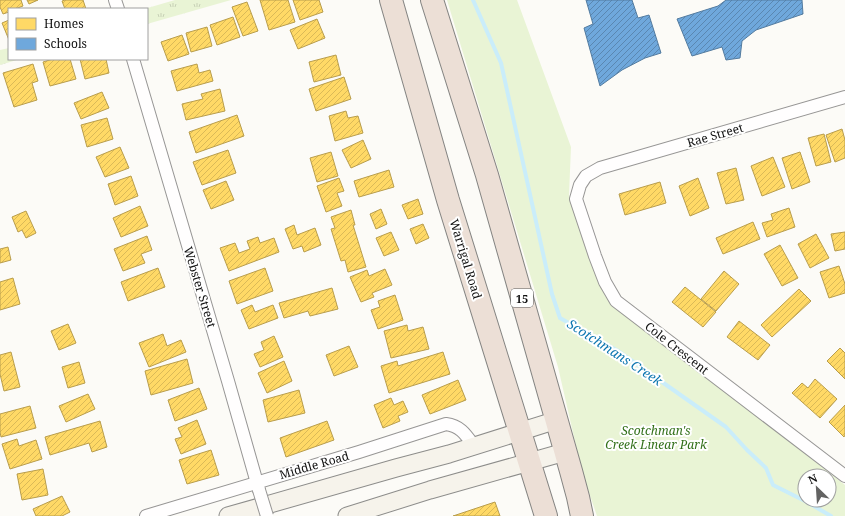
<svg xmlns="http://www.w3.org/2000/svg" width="845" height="516" font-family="'Noto Serif',serif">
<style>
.grass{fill:url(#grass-tufts)}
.park{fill:#e9f4d5;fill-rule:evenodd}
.homes{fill:url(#homes-hatch);stroke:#b89d4c}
.schools{fill:url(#schools-hatch);stroke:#537b9f}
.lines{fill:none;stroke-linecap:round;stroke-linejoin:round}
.stream{stroke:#caedfa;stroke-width:4}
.street-casing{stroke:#979695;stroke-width:14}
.secondary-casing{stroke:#8d8d8b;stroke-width:19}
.highway-casing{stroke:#848482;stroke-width:24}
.street{stroke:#fffefe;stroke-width:12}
.secondary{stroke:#f6f3eb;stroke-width:17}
.highway{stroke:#ecdfd6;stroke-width:22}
.street-bridge-casing{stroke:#979695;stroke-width:14;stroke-linecap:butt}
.street-bridge{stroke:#fffefe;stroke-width:12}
.labels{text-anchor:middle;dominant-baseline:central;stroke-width:4;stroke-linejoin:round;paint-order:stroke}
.shield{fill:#fff;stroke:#585858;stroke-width:1}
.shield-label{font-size:11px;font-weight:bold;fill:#111}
.street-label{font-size:12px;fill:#111;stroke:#fff}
.park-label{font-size:12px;font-style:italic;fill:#327019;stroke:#fff}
.water-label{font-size:13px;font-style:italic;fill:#0d76b0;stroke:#fff}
</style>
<defs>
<pattern id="grass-tufts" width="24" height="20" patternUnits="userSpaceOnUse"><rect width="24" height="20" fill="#e9f4d5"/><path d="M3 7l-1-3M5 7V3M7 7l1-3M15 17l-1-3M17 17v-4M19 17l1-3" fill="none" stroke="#c7d0b6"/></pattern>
<pattern id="homes-hatch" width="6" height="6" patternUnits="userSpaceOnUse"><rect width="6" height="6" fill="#ffd966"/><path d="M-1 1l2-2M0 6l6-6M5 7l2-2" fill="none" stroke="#dab957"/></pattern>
<pattern id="schools-hatch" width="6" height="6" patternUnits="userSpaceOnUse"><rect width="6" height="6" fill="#6fa8dc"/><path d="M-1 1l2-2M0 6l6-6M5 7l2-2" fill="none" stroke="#5a87b1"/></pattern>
</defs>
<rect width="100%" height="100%" fill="#fcfbf7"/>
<g class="grass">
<path d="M175,0H231L147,24V9H144Z"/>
<path d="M9,48V59H20L0,65V50Z"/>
</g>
<path class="park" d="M447,0H517L571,147L569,195L605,296L845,485V516H597L582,472L558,367ZM805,476H829V500H805Z"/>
<g class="homes">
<path d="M0,0H21L23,6L15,9H9V12L3,14L0,7Z"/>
<path d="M27,0H38L29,4Z"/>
<path d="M65,0H83L86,9H65L62,1Z"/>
<path d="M260,0H288L295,22L269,30Z"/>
<path d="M293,0H319L323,12L300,20Z"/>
<path d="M247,2L258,31L243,36L232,7Z"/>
<path d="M233,17L240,37L217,45L210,25Z"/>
<path d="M317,19L325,38L298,49L290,30Z"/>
<path d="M9,20V40L2,23Z"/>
<path d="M207,27L212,46L191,52L186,33Z"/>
<path d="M182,35L189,54L168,61L161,42Z"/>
<path d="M336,55L341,75L314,82L309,62Z"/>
<path d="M53,59H70L76,79L50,86L43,62Z"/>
<path d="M80,59H106L109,73L85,79Z"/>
<path d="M33,64L38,81L32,83L37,100L14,107L3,73Z"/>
<path d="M197,64L199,73L210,70L213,81L177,91L171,71Z"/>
<path d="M344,77L351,99L316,111L309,89Z"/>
<path d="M220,89L225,111L186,120L182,104L203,99L201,94Z"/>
<path d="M102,92L109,108L81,119L74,103Z"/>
<path d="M346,111L348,118L358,116L363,133L335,141L329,116Z"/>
<path d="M237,115L244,136L196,153L189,132Z"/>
<path d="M107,118L113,139L87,147L81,125Z"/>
<path d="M842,129L845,140V158L835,162L826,135Z"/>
<path d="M824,134L831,162L816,166L808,138Z"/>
<path d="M363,140L371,159L351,168L342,150Z"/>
<path d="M120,147L129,168L105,177L96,157Z"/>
<path d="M228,150L236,173L202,185L193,162Z"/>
<path d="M331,152L338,176L317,182L310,158Z"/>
<path d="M800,152L810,182L792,189L782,158Z"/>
<path d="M773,157L785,187L762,196L751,166Z"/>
<path d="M736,168L744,200L726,204L717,173Z"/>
<path d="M389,170L394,187L359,197L354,181Z"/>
<path d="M131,176L138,196L115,205L108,184Z"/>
<path d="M339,178L344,191L337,193L342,206L326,212L317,186Z"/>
<path d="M698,178L709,208L690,216L679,186Z"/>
<path d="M226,181L234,200L211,209L203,190Z"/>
<path d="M660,182L666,203L625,215L619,194Z"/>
<path d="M418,199L423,214L408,219L402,205Z"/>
<path d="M140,206L148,226L121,237L113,218Z"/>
<path d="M789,208L795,227L767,237L762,223L773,220L771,214Z"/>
<path d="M381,209L387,224L376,229L370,214Z"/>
<path d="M351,210L355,225H353L366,267L348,272L345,260L341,261L331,229L335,228L331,217Z"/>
<path d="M26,211L36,233L26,238L22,230L18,232L12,217Z"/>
<path d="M753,222L760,239L723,254L716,238Z"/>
<path d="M423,224L429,238L416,244L410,229Z"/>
<path d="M294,225L297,235L315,228L321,245L304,252L302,246L293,249L285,229Z"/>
<path d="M391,232L399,250L384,256L376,238Z"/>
<path d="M845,232V249L835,251L831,234Z"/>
<path d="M816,234L829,258L810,268L798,244Z"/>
<path d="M147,236L152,250L141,254L145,263L123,271L114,249Z"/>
<path d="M258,237L260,243L274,238L279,252L229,271L220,248L235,243L239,253L250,249L247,241Z"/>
<path d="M780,245L798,278L782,286L764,254Z"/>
<path d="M8,247L11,260L0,263V249Z"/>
<path d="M839,266L845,284V293L829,298L820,272Z"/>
<path d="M158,268L165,287L128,301L121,282Z"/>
<path d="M265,268L273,291L237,304L229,281Z"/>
<path d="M385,269L392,285L372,293L374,297L361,302L350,277L367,270L369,276Z"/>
<path d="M724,271L739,284L716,311L701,299Z"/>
<path d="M13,278L20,304L0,310V282Z"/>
<path d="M685,287L716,312L703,327L672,302Z"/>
<path d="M332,288L338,309L310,316L308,311L284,318L279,303Z"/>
<path d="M799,289L811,301L772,337L761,325Z"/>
<path d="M395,295L403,320L378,329L371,310L380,307L378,301Z"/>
<path d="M252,305L255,312L273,305L278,318L249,329L241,310Z"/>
<path d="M739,321L770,345L758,360L727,337Z"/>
<path d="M68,324L76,343L59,350L51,331Z"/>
<path d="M407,325L408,331L423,327L429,349L391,358L384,331Z"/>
<path d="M163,334L167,346L181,340L186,352L149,367L139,343Z"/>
<path d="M274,336L283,357L260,367L254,354L264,350L261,342Z"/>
<path d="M349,346L358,367L334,376L326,355Z"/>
<path d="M840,348L845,353V379L827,361Z"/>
<path d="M11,352L20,387L4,391L0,374V355Z"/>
<path d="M443,352L450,374L389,393L381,366L397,361L398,366Z"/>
<path d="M187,359L193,383L151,395L145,371Z"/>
<path d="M284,361L292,381L267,393L258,373Z"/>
<path d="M79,362L85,383L68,388L62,367Z"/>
<path d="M815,379L837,399L820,418L792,393L802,383L808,388Z"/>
<path d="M458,380L466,400L430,414L422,395Z"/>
<path d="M199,388L207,409L175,421L168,400Z"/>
<path d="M299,390L305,413L268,422L263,400Z"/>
<path d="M88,394L95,409L66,422L59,406Z"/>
<path d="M391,398L394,405L403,401L408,412L398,416L400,421L383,428L374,405Z"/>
<path d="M845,405V435L844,437L829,422Z"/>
<path d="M30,406L36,428L1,437L0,432V414Z"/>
<path d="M197,420L206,444L181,454L175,439L182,437L178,428Z"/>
<path d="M100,421L107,447L92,452L89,443L50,455L45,437Z"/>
<path d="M327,421L334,440L286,457L280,438Z"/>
<path d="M17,439L19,446L36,440L42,459L10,469L2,444Z"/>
<path d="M211,450L219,475L187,484L179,460Z"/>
<path d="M43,469L48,495L22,500L17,474Z"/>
<path d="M62,496L70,512L62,516H36L33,509Z"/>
<path d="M495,502L500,516H453Z"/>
</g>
<g class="schools">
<path d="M586,0H632L638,18L649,15L661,53L645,58L622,70L600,86L584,28L593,24Z"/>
<path d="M726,0H802L803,14L756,30L742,41L740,58L726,60L722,47L692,56L677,19L718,6Z"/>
</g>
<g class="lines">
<path class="stream" d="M473,0L501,63L552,294L560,318L618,351L726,427L747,450L766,468L773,485L805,501L831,516"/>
<defs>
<g id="street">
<path d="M115,0L118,9"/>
<path d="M133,59L228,381L259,490"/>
<path d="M845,97L600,168L586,176L580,185L576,199L595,256L605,282L616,301L845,476"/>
<path d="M146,516L359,452L446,424C461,426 466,435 474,446"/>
</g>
<g id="secondary">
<path d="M228,516L396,468L449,454L557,420"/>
<path d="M347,516L430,490L565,452"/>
</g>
<g id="highway">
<path d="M391,0L448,200L546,516"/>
<path d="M432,0L487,175L571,471L578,497L582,516"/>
</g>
</defs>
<use href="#street" class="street-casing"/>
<use href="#secondary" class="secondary-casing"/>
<use href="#highway" class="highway-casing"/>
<use href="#street" class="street"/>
<use href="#secondary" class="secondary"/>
<use href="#highway" class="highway"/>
<defs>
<path id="street-bridge" d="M259,490L267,516"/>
</defs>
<use href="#street-bridge" class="street-bridge-casing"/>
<use href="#street-bridge" class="street-bridge"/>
</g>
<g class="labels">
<rect class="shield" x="511" y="289" width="22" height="18" rx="3"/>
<g class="shield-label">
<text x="522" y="298">15</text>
</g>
<g class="street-label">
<text transform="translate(715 135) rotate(-16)">Rae Street</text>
<text transform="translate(466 259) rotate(73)">Warrigal Road</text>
<text transform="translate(200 287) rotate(73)">Webster Street</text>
<text transform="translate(677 348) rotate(38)">Cole Crescent</text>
<text transform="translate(314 465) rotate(-16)">Middle Road</text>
</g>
<g class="park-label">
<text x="656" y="430">Scotchman's<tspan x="656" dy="14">Creek Linear Park</tspan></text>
</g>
<g class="water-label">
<text transform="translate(615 352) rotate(33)">Scotchmans Creek</text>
</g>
</g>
<rect x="8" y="8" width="140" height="52" fill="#ffffff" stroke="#a0a0a0"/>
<rect x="16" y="18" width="20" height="12" fill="#ffd966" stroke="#a0a0a0"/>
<text x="44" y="28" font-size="12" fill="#111111">Homes</text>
<rect x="16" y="38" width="20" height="12" fill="#6fa8dc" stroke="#a0a0a0"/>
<text x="44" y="48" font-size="12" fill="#111111">Schools</text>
<g transform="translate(817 488) rotate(335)"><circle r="19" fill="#ffffff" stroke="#a0a0a0"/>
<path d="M0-3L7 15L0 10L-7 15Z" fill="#636362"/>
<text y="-6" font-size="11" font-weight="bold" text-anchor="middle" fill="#111111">N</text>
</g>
</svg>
